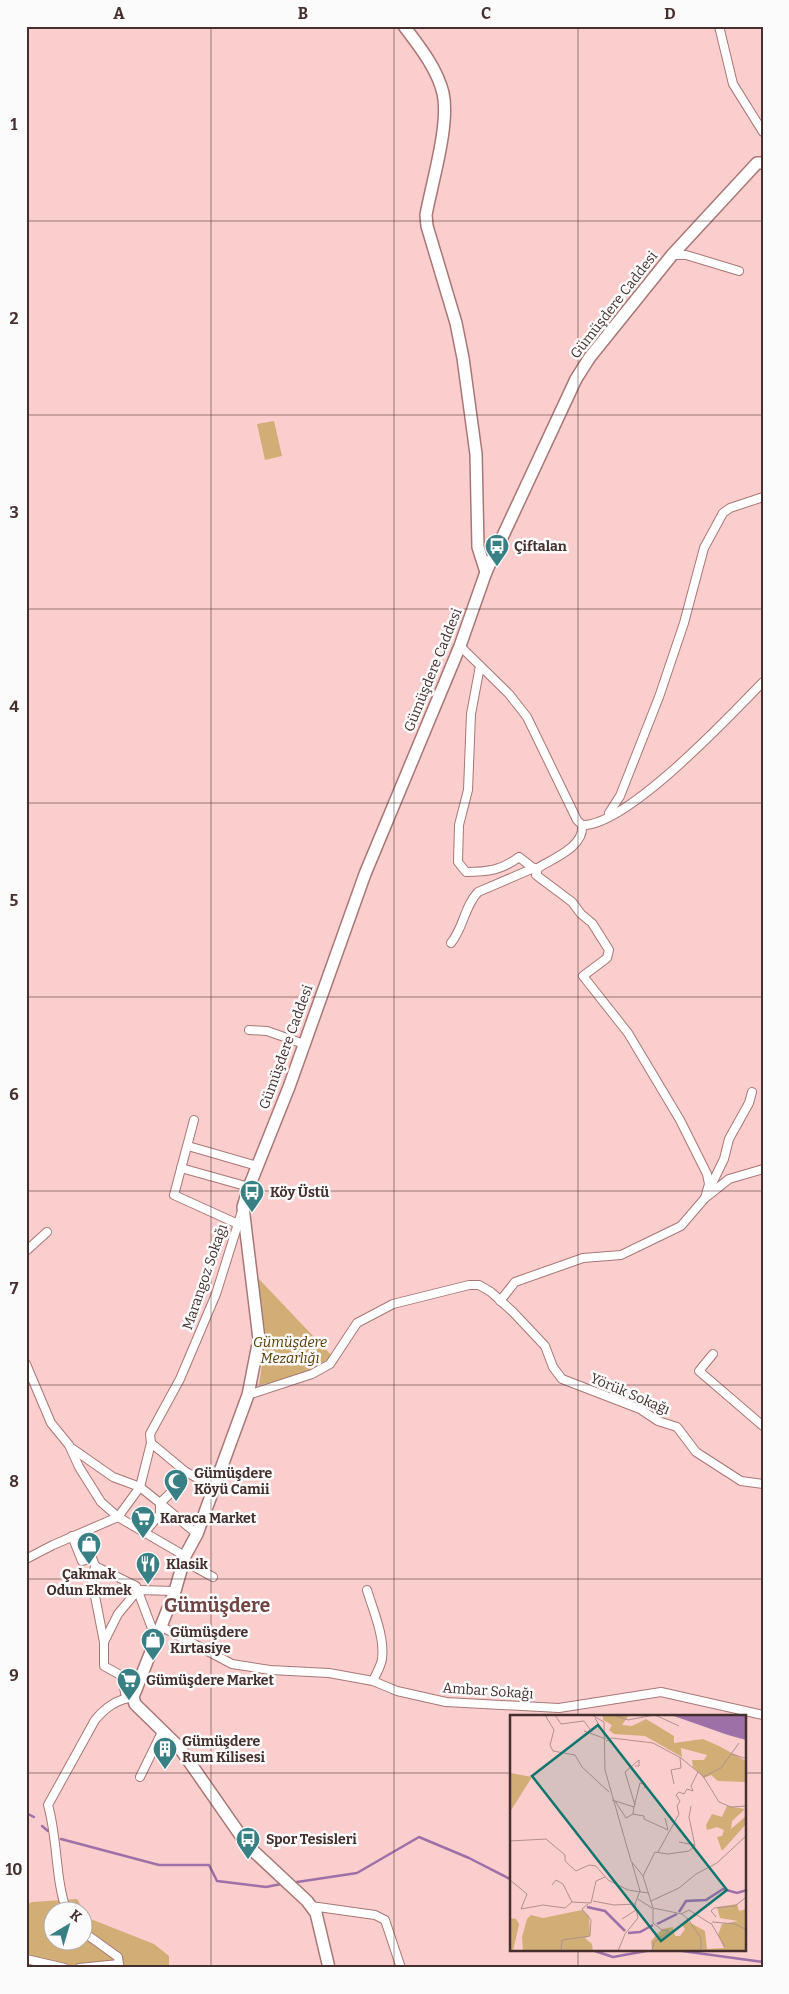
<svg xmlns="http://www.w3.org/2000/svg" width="789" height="1994" font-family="Bitter,serif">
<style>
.green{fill:#d0ae75;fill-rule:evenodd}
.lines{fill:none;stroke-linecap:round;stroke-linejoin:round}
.stream{stroke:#9e70a8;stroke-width:2.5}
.street-casing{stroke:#a87776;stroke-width:10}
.secondary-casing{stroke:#a87776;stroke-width:14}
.street{stroke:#fff;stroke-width:8}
.secondary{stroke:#fff;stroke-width:11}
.grid{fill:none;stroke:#45302f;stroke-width:1;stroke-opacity:0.55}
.labels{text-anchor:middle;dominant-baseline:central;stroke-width:5;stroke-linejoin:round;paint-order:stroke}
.street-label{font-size:14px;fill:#45302f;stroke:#fbfbfb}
.poi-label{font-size:14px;font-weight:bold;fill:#45302f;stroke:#fbfbfb;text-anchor:start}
.park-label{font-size:14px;font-style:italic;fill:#563b00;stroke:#fbfbfb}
.district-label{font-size:19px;font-weight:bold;fill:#724545;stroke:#fbfbfb}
.inset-river{fill:none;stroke:#9e70a8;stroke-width:2.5}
.inset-road{fill:none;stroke:#b28f8e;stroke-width:1}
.view{fill:#0f766e;fill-opacity:0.15;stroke:#0f766e;stroke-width:2.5}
.inset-edge{fill:none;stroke:#45302f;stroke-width:2.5}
.neatline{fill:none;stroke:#45302f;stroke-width:2}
.grid-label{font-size:16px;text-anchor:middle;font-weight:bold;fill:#45302f}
</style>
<rect width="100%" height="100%" fill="#facecd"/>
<g class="green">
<path d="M274,421L282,456L265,460L257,424Z"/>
<path d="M258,1278L332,1356C310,1373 286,1380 259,1385L266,1338Z"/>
<path d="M77,1899L88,1918L154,1944L169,1956V1968H26V1905L32,1902ZM52,1912H82V1942H52Z"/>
</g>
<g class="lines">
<g class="stream">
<path d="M26,1813L34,1817"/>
<path d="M42,1826L48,1831"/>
<path d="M61,1839L159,1865H209L217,1881L266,1887L281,1884"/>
<path d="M297,1882L357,1873L419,1837L469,1858L512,1880"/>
<path d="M592,1950L613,1957L652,1950"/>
<path d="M675,1950L763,1962"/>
</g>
<defs>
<g id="street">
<path d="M719,26L733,84L763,132"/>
<path d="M672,255H686L739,271"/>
<path d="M460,646L509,694L527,717L577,820L582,825C626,827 731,715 763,682"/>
<path d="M480,666L471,714L468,790L459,825L458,862L466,872C488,872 502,870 519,857L533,868"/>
<path d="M609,813L620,796L659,697L684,623L704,548L723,513L730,508L763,497"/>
<path d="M582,825C585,846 554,858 538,868L536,875L572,902L581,914L592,923L609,950L607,958L583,976L628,1033L680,1120L707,1174L709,1184L705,1198L724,1159L729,1139L749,1103L752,1092"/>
<path d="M451,943C464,927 464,907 478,892L534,868"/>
<path d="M249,1030L267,1031L304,1044"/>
<path d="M194,1120L174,1195L238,1224"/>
<path d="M188,1146L257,1166"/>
<path d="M181,1168L249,1187"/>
<path d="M26,1251L47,1232"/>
<path d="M500,1301L515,1282L583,1258L621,1255L681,1226L705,1198L729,1179L763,1169"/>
<path d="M713,1354L699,1371L763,1426"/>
<path d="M26,1364L51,1423L69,1445L79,1467L101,1502L118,1517L185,1556"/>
<path d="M248,1395L312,1374L330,1364L357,1323L393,1304L469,1285H479L491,1292L513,1312L545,1346L553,1367L562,1379L640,1409L658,1421L677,1427L696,1452L741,1481L763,1484"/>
<path d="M151,1443L186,1472L214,1487"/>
<path d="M73,1449L113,1477L140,1487L160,1503V1514L145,1532"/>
<path d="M186,1472L179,1485L160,1503L197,1534"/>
<path d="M72,1536L82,1561L92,1558L95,1566L92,1581L104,1642V1666L122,1676L126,1698"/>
<path d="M26,1559L53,1545L118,1517L140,1487L151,1443L150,1434L180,1379L216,1294L242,1211"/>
<path d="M184,1561L213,1577"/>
<path d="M95,1566L136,1586L156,1639"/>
<path d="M367,1590C373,1610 385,1637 382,1659C381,1666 376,1674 373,1681"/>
<path d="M162,1627L232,1664L270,1670L329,1673L373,1681L397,1691L446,1702L559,1708L661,1692L763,1715"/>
<path d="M104,1642L118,1614L138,1590L175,1591"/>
<path d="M140,1777L163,1730"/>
<path d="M311,1906L375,1915L385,1920L401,1968"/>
<path d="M67,1912C55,1880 58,1840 48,1805L95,1720C106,1707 116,1700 133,1697"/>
<path d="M26,1959L65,1968"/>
<path d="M79,1968L119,1964L118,1957L82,1931"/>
</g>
<g id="secondary">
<path d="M404,26C419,46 437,68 443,93C450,124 432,182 426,215L427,226L456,323L463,358L476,454L478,547L486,572"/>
<path d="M329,1968L316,1913L307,1901L248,1846L179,1747L135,1704L133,1697L175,1591L185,1556L197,1534L248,1395L259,1339L243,1207L249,1187L289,1087L365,874L460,646L486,572L576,379L590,357L672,255L757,163H763"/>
</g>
</defs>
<use href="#street" class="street-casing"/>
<use href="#secondary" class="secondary-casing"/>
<use href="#street" class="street"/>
<use href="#secondary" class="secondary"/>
</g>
<path class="grid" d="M211,26V1968M394,26V1968M578,26V1716M26,221H763M26,415H763M26,609H763M26,803H763M26,997H763M26,1191H763M26,1385H763M26,1579H763M26,1773H512M745,1773H763M578,1950V1968"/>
<defs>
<symbol id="bus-pin" viewBox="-11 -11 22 30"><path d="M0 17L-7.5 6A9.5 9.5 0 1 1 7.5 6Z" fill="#388084" stroke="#fbfbfb"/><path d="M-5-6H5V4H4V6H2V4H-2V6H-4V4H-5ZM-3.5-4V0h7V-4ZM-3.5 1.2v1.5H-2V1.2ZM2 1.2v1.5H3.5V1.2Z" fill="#fff"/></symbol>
<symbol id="mosque-pin" viewBox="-11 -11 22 30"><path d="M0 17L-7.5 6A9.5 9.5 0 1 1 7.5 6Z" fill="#388084" stroke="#fbfbfb"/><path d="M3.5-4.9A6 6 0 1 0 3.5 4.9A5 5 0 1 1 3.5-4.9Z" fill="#fff"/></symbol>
<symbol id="supermarket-pin" viewBox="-11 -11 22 30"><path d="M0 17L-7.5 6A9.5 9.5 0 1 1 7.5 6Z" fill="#388084" stroke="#fbfbfb"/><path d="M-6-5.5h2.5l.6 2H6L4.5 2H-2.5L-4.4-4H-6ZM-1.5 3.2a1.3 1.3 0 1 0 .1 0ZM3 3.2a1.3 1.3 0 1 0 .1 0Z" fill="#fff"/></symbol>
<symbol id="shop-pin" viewBox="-11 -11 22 30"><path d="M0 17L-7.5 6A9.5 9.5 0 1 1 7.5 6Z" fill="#388084" stroke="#fbfbfb"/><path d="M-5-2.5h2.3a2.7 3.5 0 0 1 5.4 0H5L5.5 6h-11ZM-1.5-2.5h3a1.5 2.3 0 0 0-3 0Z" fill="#fff"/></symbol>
<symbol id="restaurant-pin" viewBox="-11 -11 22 30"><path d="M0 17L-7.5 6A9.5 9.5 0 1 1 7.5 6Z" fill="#388084" stroke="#fbfbfb"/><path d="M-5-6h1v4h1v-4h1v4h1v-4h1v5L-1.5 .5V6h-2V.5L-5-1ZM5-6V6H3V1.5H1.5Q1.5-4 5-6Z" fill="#fff"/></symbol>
<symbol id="building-pin" viewBox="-11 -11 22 30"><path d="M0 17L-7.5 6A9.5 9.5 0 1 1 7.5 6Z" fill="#388084" stroke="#fbfbfb"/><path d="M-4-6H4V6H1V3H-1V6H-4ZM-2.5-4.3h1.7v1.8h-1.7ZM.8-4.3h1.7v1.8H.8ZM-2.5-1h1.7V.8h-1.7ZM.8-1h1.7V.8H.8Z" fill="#fff"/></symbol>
</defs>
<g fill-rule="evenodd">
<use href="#bus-pin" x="483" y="532" width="28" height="38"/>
<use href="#bus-pin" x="238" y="1178" width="28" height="38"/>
<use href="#mosque-pin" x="162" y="1467" width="28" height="38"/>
<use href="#supermarket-pin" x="129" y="1504" width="28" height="38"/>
<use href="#shop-pin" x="75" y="1530" width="28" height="38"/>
<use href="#restaurant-pin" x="134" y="1550" width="28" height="38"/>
<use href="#shop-pin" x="139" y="1626" width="28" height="38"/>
<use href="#supermarket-pin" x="115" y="1666" width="28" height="38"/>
<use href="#building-pin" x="151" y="1735" width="28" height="38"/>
<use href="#bus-pin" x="234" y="1825" width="28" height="38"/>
</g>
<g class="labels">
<g class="street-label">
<text transform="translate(614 305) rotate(-52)">Gümüşdere Caddesi</text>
<text transform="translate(433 670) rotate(-68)">Gümüşdere Caddesi</text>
<text transform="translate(286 1047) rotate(-70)">Gümüşdere Caddesi</text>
<text transform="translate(205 1277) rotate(-71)">Marangoz Sokağı</text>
<text transform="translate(630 1394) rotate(23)">Yörük Sokağı</text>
<text transform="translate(488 1691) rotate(4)">Ambar Sokağı</text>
</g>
<g class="poi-label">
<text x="514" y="546">Çiftalan</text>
<text x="270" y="1192">Köy Üstü</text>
<text x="194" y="1473">Gümüşdere<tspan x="194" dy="16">Köyü Camii</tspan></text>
<text x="160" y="1518">Karaca Market</text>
<text x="166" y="1564">Klasik</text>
<text x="89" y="1574" text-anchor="middle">Çakmak<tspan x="89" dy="16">Odun Ekmek</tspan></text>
<text x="170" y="1632">Gümüşdere<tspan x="170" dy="16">Kırtasiye</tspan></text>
<text x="146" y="1680">Gümüşdere Market</text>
<text x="182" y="1741">Gümüşdere<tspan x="182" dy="16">Rum Kilisesi</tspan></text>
<text x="266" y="1839">Spor Tesisleri</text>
</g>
<g class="park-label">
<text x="290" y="1342">Gümüşdere<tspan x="290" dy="16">Mezarlığı</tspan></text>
</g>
<g class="district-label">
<text x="217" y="1605">Gümüşdere</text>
</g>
</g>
<g transform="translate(510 1715)">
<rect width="236" height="236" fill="#facecd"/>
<path d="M93,0H119L112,10L122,11L136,4L164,21V28L193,24L209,31L236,46V67L208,66L201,60L194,63L183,52L182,45H194L197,40L171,33L172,42L135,21L104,19L99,15L102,10L93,5ZM0,58L22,62L0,97ZM217,91L235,94L222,106L221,114L236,101V109L212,136L207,122L212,121L214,115L207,112L197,115L196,110L202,99L212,102ZM227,189L229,196L236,194V236H142L141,226L152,214L163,212L165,221H170L175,214L172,210L177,206L195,216L197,234L214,233L208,220L212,209L228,206L210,203L207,192ZM72,195L79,201L80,221L75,223L82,229L83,236H13L12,222L17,204L21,200L33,203ZM0,203L6,204L9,209L3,236H0Z" fill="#d0ae75"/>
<path d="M161,0H236V25L218,20Z" fill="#9e70a8"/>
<path class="inset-river" d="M77,192L95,196L115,216M169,197L176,186L196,185L213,174L227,178L237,175M147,209L167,199M118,218L130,217L143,210"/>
<path class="inset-road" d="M35,0L44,15L40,30L43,36L65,40L72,52L99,77M45,0L51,9L74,6L82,17M82,0L94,7L95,55L121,146L133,161L143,193L172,199L178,204L191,223V236M104,0L118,5L144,0M145,0L169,11M85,3L95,21M74,16L96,24M96,26L102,23L143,28L171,43L193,61L209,87L221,92L237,91M222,39L237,44M125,51H129V45L115,57L125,90M193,62L211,53L229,28M164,69L161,55L171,53L170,43M102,85L124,92L130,68L136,70L134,73M105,86L116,103L123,99M124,92L123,99L134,101V104L158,115L155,103M0,126L36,124L55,140V146L66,156L79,150L86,151L98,165L118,175L138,178M169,127L185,130M148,137L169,99L167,91L170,86L166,80L169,77L174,79L177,74L183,76L181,71L188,57M133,161L145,137L158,139L179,136L185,131L179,102L181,91M0,165L17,179L11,194L33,190L55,193L62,187L81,188L86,166L95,162M42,170L46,165L53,169L62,187M128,184L142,193M83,186L104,190L125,189M141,186L169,173L186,159L207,148L237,120M171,199L179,195L201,209M206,202L201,196L204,193L225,191L235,183M112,204L126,195M202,207L225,209L237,215M201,208L215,232M51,236L52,225L80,221L81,205L72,194L78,189M108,236L115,219L128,203L125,189L130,176L122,148M142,236L144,227L159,216L152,215L143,208V193"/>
<path class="view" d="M88,10L217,175L151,226L22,61Z"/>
<rect width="236" height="236" class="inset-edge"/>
</g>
<rect width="789" height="1994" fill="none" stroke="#fbfbfb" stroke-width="55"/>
<g transform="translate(68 1926) rotate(38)"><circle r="24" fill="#fbfbfb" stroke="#b2aaa9"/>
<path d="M0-4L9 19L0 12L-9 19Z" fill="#388084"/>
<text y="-8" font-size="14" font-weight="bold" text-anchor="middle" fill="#45302f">K</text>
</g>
<rect x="28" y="28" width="734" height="1938" class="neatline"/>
<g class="grid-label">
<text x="119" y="19">A</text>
<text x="303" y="19">B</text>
<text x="486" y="19">C</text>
<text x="670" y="19">D</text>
<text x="14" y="130">1</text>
<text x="14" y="324">2</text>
<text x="14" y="518">3</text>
<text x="14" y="712">4</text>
<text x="14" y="906">5</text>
<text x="14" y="1100">6</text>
<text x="14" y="1294">7</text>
<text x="14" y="1487">8</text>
<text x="14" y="1681">9</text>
<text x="14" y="1875">10</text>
</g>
</svg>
